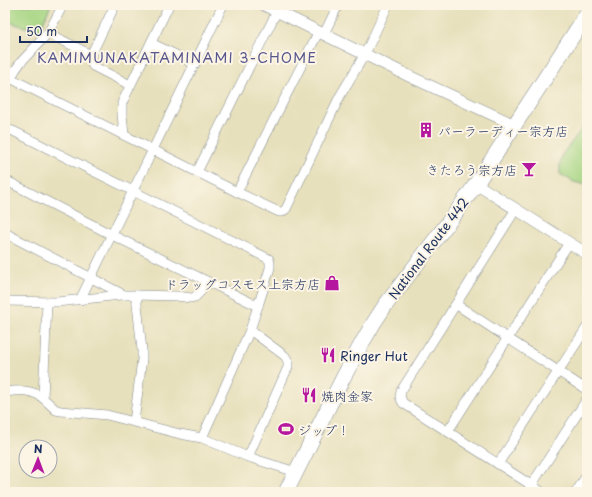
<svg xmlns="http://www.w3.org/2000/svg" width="592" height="497" font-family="'Playpen Sans','Klee One',sans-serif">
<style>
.green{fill:#a6d582;stroke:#608270}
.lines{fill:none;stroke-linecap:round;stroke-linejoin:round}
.minor-casing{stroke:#81888d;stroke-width:10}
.tertiary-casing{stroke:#81888d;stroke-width:12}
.trunk-casing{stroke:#81888d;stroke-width:16}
.minor{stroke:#fff;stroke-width:9}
.tertiary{stroke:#fff;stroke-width:11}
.trunk{stroke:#fff;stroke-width:15}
.labels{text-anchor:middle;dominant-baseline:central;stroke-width:4;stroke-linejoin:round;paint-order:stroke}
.poi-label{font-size:13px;fill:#1b2f5e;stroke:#fcf5e5;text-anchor:start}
.street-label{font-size:13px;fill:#1b2f5e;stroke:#fcf5e5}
.neighbourhood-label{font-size:14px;letter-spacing:1px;fill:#57578e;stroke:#fcf5e5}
</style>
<rect width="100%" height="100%" fill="#fcf5e5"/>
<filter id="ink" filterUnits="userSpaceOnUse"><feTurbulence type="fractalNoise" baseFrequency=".025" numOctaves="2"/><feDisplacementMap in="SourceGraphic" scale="8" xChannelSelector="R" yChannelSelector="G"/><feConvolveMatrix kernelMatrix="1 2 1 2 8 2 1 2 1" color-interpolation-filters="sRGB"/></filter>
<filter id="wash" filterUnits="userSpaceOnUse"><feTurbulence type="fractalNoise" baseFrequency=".012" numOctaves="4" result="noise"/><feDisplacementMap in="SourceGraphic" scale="16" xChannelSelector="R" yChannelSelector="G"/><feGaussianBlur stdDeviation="0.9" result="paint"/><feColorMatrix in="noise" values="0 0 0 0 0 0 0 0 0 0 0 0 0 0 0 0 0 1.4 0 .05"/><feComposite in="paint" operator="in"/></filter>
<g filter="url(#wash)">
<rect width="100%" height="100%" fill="#e7e0bc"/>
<g class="green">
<path d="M5,5H51L39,31L5,21Z"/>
<path d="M587,119V185L574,182L560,174V164L563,153L579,133Z"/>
</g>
</g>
<g filter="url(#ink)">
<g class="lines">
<defs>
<g id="minor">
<path d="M115,5L91,55C90,59 90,62 93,66L130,85"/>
<path d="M48,33L91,55"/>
<path d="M324,34L338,5"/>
<path d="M151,43L195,64"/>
<path d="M10,78L237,192L279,212H282L286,209L340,96L365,54L388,5"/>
<path d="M5,87L16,69L21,62L48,33L63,5"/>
<path d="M5,129L13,131L269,259L270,263V268L258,306L250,330L202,438"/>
<path d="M124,135L122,114V103L169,5"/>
<path d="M197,172L280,5"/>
<path d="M5,180L112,235L258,306"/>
<path d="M237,192L319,31"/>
<path d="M516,209L401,391L400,397L403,403L542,492"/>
<path d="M5,233L124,295"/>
<path d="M80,300L223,5"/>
<path d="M5,301L57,302L121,295H136L177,296L191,298L195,297L200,292L206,281"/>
<path d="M47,302L43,398L56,410L61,411L107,415L180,434L202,438L248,457L296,472"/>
<path d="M457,305L587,390"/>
<path d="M5,392C19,390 31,389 43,398"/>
<path d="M134,422L142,359V350L136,295"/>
<path d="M448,431L569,243"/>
<path d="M248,457L288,367V361L285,356L250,330"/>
<path d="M498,464L587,327"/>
<path d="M527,492L587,399"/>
<path d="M576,492L587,475"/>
</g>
<g id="tertiary">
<path d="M264,5L411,77L515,125"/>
<path d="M476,184L587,254"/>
</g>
<path id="trunk" d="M286,492L343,378L362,343L373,324L384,307L457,211L476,184L587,14"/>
</defs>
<use href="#minor" class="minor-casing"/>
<use href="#tertiary" class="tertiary-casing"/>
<use href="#trunk" class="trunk-casing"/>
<use href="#minor" class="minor"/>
<use href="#tertiary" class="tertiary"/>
<use href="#trunk" class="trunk"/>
</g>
</g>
<defs>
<symbol id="building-bare" viewBox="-9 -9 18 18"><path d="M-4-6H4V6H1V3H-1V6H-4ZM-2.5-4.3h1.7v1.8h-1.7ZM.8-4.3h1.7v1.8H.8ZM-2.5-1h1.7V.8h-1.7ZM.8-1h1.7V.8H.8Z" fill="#b5179e" stroke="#fcf5e5" stroke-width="2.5" paint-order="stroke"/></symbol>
<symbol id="bar-bare" viewBox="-9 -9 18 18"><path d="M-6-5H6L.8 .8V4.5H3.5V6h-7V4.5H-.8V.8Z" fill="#b5179e" stroke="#fcf5e5" stroke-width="2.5" paint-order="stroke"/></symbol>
<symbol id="shop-bare" viewBox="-9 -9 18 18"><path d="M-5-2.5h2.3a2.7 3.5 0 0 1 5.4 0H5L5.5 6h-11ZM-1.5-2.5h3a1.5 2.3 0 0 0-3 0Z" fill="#b5179e" stroke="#fcf5e5" stroke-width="2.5" paint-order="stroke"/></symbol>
<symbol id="restaurant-bare" viewBox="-9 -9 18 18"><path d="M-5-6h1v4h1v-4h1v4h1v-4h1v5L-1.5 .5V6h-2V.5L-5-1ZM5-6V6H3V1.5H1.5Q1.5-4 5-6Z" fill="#b5179e" stroke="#fcf5e5" stroke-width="2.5" paint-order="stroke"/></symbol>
<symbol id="stadium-bare" viewBox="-9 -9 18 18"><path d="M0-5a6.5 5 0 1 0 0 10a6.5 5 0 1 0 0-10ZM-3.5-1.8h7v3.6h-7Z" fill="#b5179e" stroke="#fcf5e5" stroke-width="2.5" paint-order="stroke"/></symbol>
</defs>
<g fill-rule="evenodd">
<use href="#building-bare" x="415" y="119" width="22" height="22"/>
<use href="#bar-bare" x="518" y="158" width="22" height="22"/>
<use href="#shop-bare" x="321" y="272" width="22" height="22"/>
<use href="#restaurant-bare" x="317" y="344" width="22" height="22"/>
<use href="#restaurant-bare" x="298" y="384" width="22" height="22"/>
<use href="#stadium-bare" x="275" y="418" width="22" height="22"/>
</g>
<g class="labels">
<g class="poi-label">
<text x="438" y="130">パーラーディー宗方店</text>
<text x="517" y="169" text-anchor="end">きたろう宗方店</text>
<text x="320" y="283" text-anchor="end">ドラッグコスモス上宗方店</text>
<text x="340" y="355">Ringer Hut</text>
<text x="321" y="395">焼肉金家</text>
<text x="298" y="429">ジップ！</text>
</g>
<g class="street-label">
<text transform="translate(428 248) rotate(-53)">National Route 442</text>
</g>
<g class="neighbourhood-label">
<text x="177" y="57">KAMIMUNAKATAMINAMI 3-CHOME</text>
</g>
</g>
<rect width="592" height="497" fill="none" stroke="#fcf5e5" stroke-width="20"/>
<g transform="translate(38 459) rotate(1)"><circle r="19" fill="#fcf5e5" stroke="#a2a6af"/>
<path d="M0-3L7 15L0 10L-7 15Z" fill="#b5179e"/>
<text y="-6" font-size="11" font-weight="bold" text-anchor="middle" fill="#1b2f5e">N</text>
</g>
<path d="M20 36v6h67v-6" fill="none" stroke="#1b2f5e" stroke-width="2"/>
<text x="26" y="36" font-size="12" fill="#1b2f5e" stroke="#fcf5e5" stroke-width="3" paint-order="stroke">50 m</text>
</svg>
